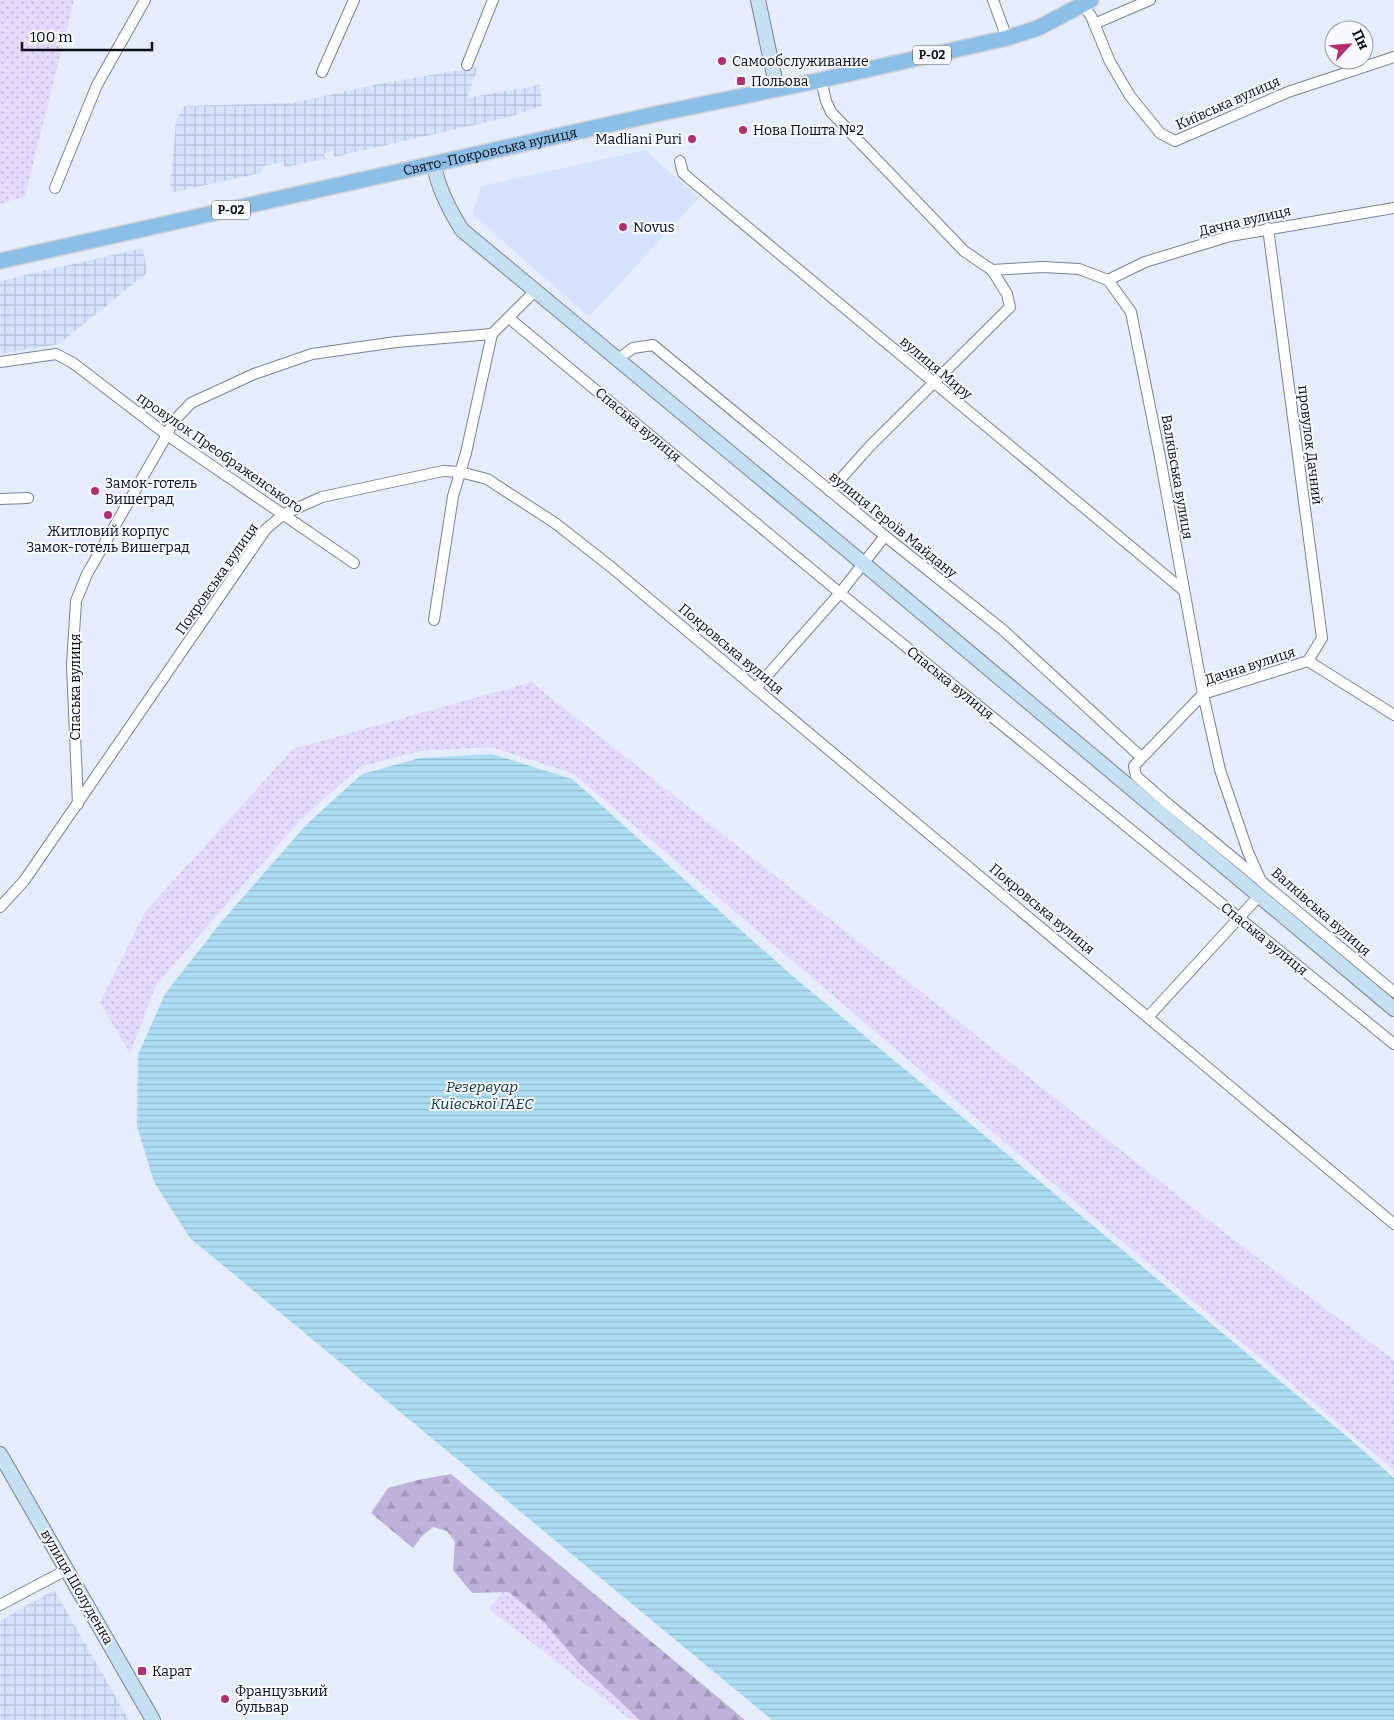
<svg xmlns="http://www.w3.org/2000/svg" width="1394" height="1720" font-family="Bitter,serif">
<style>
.built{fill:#d6e3fe}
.industrial{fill:url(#industrial-grid)}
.grass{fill:url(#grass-dots)}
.forest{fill:url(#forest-firs)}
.water{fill:url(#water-rules)}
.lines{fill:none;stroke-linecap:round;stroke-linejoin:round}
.street-casing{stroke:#798394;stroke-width:12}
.secondary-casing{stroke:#798394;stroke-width:16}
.primary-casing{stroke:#d3d3d4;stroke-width:18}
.street{stroke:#fff;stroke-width:10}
.secondary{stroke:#c5dff3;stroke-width:14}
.primary{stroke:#8cbfe8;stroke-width:15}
.poi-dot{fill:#b32d70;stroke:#f8fafe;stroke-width:2}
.labels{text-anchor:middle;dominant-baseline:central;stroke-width:4;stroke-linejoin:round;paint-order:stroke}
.shield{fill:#f8fafe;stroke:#515359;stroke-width:1}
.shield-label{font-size:12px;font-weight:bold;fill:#090c12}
.poi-label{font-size:14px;fill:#090c12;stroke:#f8fafe;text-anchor:start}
.street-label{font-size:14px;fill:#090c12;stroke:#f8fafe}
.water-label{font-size:15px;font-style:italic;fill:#073343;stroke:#f8fafe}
</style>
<defs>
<pattern id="industrial-grid" width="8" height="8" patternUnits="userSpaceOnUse" patternTransform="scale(1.25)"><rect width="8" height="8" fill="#d6e3fe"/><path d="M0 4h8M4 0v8" fill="none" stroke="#b6c2d9"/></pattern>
<pattern id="grass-dots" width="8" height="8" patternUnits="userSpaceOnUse" patternTransform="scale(1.25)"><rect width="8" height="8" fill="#e4d9fe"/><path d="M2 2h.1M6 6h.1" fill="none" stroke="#c2b9d9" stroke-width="1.8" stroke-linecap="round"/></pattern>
<pattern id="forest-firs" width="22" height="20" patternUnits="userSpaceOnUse" patternTransform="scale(1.25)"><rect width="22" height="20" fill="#beb1da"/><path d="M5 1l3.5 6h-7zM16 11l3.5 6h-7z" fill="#a297ba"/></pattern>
<pattern id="water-rules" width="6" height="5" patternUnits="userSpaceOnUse" patternTransform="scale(1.25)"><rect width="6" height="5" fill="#acddf2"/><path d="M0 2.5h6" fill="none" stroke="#93bcce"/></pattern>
</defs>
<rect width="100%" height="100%" fill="#e5edfd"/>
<path class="built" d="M645,150L699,198L589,317L472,214L481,186Z"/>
<g class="industrial">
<path d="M478,67L467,98L540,85L542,106L509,117L334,157L333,151L324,153L325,159L285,167L283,162L264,166L261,173L170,193L176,121L184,106L293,103L379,84Z"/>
<path d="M143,248L147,273L59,344L0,354V281Z"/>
<path d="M54,1590L129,1720H0V1621Z"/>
</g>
<g class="grass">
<path d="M0,0H74L25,196L0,204Z"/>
<path d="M531,682L1234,1240L1394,1360V1470L1023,1158L574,774L491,747L419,751L360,767L302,818L156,985L130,1053L100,1003L145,912L293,749Z"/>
<path d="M510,1583L675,1720H631L489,1609Z"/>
</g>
<path class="forest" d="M451,1474L745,1720H640L579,1663L543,1621L509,1592L472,1593L453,1570L455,1542L447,1531L433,1527L422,1536L413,1548L371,1513L388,1488L418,1480Z"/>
<path class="water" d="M492,754L572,779L789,973L1351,1440L1394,1478V1720H772L190,1238L154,1182L137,1126L138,1055L165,994L222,921L307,824L362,774L420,758Z"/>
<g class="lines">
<defs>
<g id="street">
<path d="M993,0L1007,38"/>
<path d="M1083,6L1091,16L1110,62L1130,96L1160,133L1175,141L1288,92L1394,57"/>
<path d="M1094,24L1150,0"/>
<path d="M467,65L493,0"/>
<path d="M322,72L354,0"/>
<path d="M821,80L826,101L831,112L964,251L992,270L1043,267L1079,269L1108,280L1131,312L1160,457L1203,694L1220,770L1248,852L1261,881L1394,992"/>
<path d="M680,161L683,173L691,180L1183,590"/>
<path d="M55,188L97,85L145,0"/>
<path d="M1268,228L1322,638L1308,661"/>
<path d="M1108,280L1145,262L1230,236L1394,208"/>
<path d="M509,318L840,593L1394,1044"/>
<path d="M618,359L633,348L653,345L885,536L1003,630L1141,757"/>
<path d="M0,362L56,354L73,363L167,435L354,563"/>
<path d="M830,491L870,446L1010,307L1007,294L992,270"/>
<path d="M0,499L28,498"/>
<path d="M434,620L453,496L466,453L492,334L536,290"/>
<path d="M756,688L840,593L885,536"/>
<path d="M78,804L72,665L76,601L87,574L167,435L173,422L191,403L254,374L312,354L396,342L492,334"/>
<path d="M1168,804L1259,879"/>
<path d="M1160,813L1168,804L1136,776L1134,766L1203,694L1308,661L1394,715"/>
<path d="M0,907L24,881L266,529L284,514L322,497L443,471L460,472L487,479L555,523L611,567L1394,1224"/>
<path d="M1149,1016L1259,896"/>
<path d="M0,1605L68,1569"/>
</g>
<g id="secondary">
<path d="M758,0L777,89"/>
<path d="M434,165C438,188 450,211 462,230L864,564L1394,1009"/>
<path d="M0,1454L153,1720"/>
</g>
<g id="primary">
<path id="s1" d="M0,261L656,114L821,80L1007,38L1038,28L1091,0"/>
</g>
</defs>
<use href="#street" class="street-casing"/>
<use href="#secondary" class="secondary-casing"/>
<use href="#primary" class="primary-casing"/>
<use href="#street" class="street"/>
<use href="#secondary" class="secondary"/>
<use href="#primary" class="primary"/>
</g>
<g class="poi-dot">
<circle cx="722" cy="61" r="5"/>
<rect x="736" y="76" width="10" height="10" rx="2.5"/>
<circle cx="743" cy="130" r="5"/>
<circle cx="692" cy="139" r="5"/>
<circle cx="623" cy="227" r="5"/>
<circle cx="95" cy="491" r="5"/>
<circle cx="108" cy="515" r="5"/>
<rect x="137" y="1666" width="10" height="10" rx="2.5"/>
<circle cx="225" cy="1699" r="5"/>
</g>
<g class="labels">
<g class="shield">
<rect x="913" y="45.5" width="38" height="19" rx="4"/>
<rect x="212" y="200.5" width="38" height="19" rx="4"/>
</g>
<g class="shield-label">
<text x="932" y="55">Р-02</text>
<text x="231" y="210">Р-02</text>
</g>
<g class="poi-label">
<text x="732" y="61">Самообслуживание</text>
<text x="751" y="81">Польова</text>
<text x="753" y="130">Нова Пошта №2</text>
<text x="682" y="139" text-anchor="end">Madliani Puri</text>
<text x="633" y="227">Novus</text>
<text x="105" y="483">Замок-готель<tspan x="105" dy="16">Вишеград</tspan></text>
<text x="108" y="531" text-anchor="middle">Житловий корпус<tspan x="108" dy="16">Замок-готель Вишеград</tspan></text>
<text x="152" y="1671">Карат</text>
<text x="235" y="1691">Французький<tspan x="235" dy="16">бульвар</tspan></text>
</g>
<g class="street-label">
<text transform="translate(1228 103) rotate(-24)">Київська вулиця</text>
<text stroke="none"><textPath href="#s1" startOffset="502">Свято-Покровська вулиця</textPath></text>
<text transform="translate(1245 221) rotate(-13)">Дачна вулиця</text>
<text transform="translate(936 368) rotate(40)">вулиця Миру</text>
<text transform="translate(638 425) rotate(40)">Спаська вулиця</text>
<text transform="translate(1310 445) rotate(83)">провулок Дачний</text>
<text transform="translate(220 453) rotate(35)">провулок Преображенського</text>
<text transform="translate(1177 477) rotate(80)">Валківська вулиця</text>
<text transform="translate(893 525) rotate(39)">вулиця Героїв Майдану</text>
<text transform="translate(217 579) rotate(-55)">Покровська вулиця</text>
<text transform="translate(731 649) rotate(40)">Покровська вулиця</text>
<text transform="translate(1250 666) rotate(-18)">Дачна вулиця</text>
<text transform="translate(950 683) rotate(39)">Спаська вулиця</text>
<text transform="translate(75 687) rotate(-90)">Спаська вулиця</text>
<text transform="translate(1042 909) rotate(40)">Покровська вулиця</text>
<text transform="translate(1321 912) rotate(41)">Валківська вулиця</text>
<text transform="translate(1264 939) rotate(39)">Спаська вулиця</text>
<text transform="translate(77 1587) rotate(60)">вулиця Шолуденка</text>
</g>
<g class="water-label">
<text x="482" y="1087">Резервуар<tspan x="482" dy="17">Київської ГАЕС</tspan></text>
</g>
</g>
<g transform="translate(1349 45) rotate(64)"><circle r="24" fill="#f8fafe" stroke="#989ba0"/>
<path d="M0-4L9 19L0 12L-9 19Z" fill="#b32d70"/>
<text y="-8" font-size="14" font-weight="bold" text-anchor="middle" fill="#090c12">Пн</text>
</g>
<path d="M22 42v8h130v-8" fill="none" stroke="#090c12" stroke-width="2.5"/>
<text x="30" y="42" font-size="15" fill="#090c12" stroke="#f8fafe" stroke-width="4" paint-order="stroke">100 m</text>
</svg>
